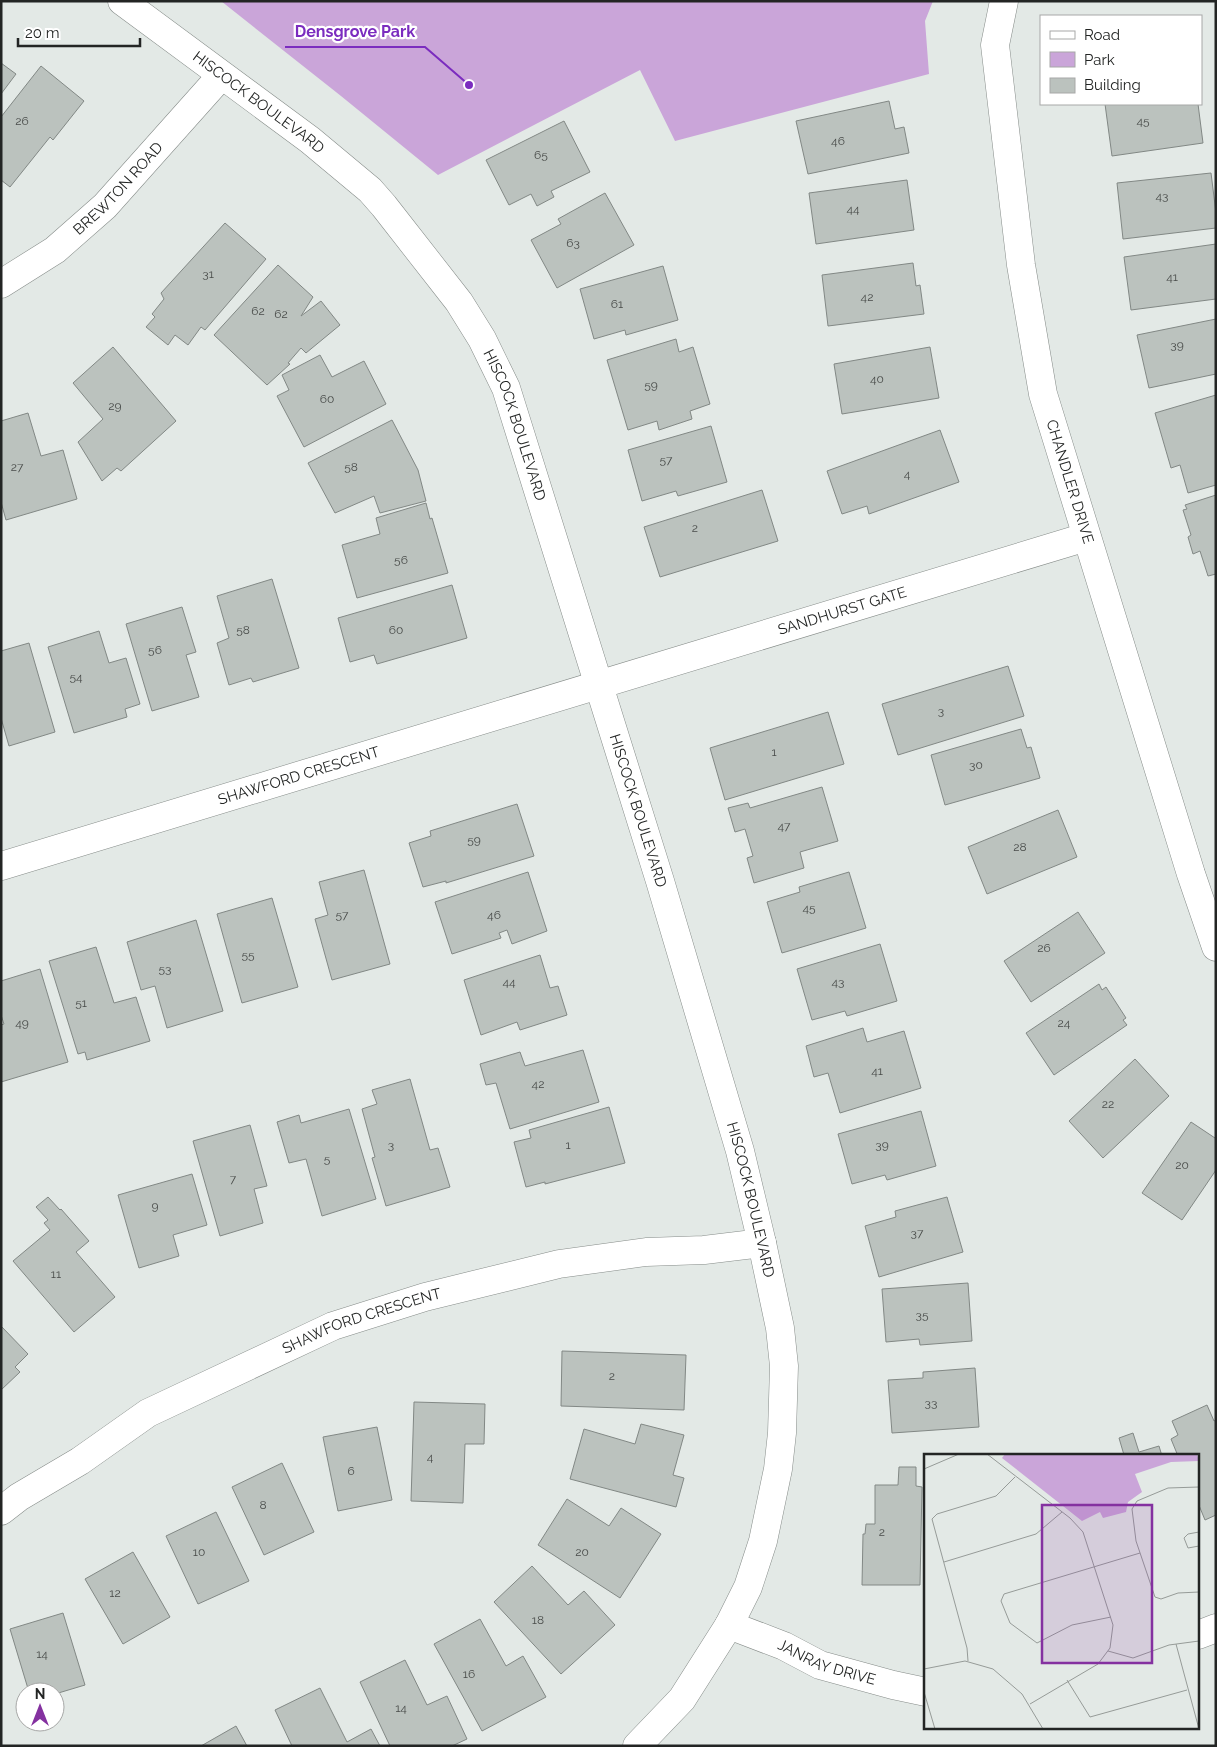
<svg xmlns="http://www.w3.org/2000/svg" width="1217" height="1747" font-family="Raleway,sans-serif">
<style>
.green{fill:#caa5d9}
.building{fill:#bbc2be;stroke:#828885}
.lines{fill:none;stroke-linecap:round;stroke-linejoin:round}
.minor-casing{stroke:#868c89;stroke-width:29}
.tertiary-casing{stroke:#868c89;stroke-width:29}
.minor{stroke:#fff;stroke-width:28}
.tertiary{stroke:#fff;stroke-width:28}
.labels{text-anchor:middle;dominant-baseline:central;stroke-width:4.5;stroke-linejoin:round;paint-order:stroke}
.number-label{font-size:12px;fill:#494c4a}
.street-label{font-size:15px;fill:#232524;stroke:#fff}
.inset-road{fill:none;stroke:#969b98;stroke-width:1}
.view{fill:#8431a0;fill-opacity:0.15;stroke:#8431a0;stroke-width:2.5}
.inset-edge{fill:none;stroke:#232524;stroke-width:2.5}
.leader{fill:none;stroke:#7b2cbf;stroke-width:2}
.callout-dot{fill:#7b2cbf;stroke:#fff;stroke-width:2}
.callout-label{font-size:16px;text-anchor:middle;font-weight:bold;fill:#7b2cbf;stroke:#fff;stroke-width:4.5;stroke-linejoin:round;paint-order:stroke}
</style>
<rect width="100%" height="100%" fill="#e3e9e6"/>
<path class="green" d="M221,1H933L925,21L929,74L675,141L640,70L438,175L341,96Z"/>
<g class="building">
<path d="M1,63L16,74L1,94Z"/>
<path d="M41,66L84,101L53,140L50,137L10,187L1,180V117Z"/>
<path d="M889,101L895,129L904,127L909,153L808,174L796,121Z"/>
<path d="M1105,104H1198L1203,143L1112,156Z"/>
<path d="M564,121L590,172L551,191L554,197L537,206L531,194L509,205L486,160Z"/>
<path d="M1211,173L1216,213V228L1123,239L1117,183Z"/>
<path d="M907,180L914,230L816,244L809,193Z"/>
<path d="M605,193L634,245L557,288L531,240L561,224L558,219Z"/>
<path d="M225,223L266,259L205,330L201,327L188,345L175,335L168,345L146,327L155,317L152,314L164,299L161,293Z"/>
<path d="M1216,244V299L1131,310L1124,257Z"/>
<path d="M913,263L916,286L920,285L924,314L828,326L822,275Z"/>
<path d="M278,265L313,297L301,316L321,301L340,325L306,353L301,348L288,363L290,364L267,385L214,335Z"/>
<path d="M663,266L678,320L626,335L625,330L594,339L580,289Z"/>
<path d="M1216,319V374L1149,388L1137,335Z"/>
<path d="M676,339L679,352L693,347L710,404L690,411L692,419L659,430L657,421L628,430L607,360Z"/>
<path d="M113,347L176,421L121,471L117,468L102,481L78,442L103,419L73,383Z"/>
<path d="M930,347L939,398L842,414L834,364Z"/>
<path d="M320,355L332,377L364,361L386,404L304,447L277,396L289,390L282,375Z"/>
<path d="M1216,395V485L1188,493L1180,465L1171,468L1155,413Z"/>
<path d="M28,413L41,456L63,450L77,499L6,520L1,502V421Z"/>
<path d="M392,420L418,470L426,501L380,513L374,496L335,513L308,463Z"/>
<path d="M711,426L727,482L678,496L676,491L642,501L628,450Z"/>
<path d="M940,430L959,482L869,514L867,506L842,514L827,471Z"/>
<path d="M762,490L778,541L660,577L644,527Z"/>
<path d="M1216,495V574L1208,576L1200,551L1193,554L1188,537L1191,535L1183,510L1187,509L1185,505Z"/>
<path d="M426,503L430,519L432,518L448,573L357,598L342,545L380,534L376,518Z"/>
<path d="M272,579L299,668L253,682L251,678L229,685L217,643L229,638L217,596Z"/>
<path d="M452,585L467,638L377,664L374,655L350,662L338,618Z"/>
<path d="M182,607L196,652L186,655L199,697L152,711L126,624Z"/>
<path d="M99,631L109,663L126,658L140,704L125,709L127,717L74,733L48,647Z"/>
<path d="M29,643L55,732L9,746L1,718V651Z"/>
<path d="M1008,666L1024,716L898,755L882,704Z"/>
<path d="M828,712L844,764L725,800L710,748Z"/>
<path d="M1021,729L1027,748L1031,747L1040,778L945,805L931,755Z"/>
<path d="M822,787L838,841L800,852L804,868L754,883L747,858L753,856L745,829L735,832L728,808L748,803L750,808Z"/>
<path d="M517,804L534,856L446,883V881L423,887L409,843L431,836L430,831Z"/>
<path d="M1058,810L1077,857L987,894L968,847Z"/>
<path d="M364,870L390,964L332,980L315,919L328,915L319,882Z"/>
<path d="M528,872L547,931L512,944L507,930L499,933L501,938L452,954L435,902Z"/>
<path d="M849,872L866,928L782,953L767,902L800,892L799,887Z"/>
<path d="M272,898L298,987L242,1003L217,914Z"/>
<path d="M1078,912L1105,953L1031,1002L1004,961Z"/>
<path d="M196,920L223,1011L167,1028L155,986L141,990L127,942Z"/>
<path d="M880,944L897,1001L847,1016L845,1011L812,1020L797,969Z"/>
<path d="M96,947L114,1003L136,997L150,1041L87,1060L85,1052L78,1054L49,961Z"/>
<path d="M540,955L550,988L558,986L567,1015L520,1030L517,1022L481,1035L464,980Z"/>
<path d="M40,969L68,1062L1,1082V1025L4,1024L1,1015V981Z"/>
<path d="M1099,984L1102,990L1106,987L1126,1018L1123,1020L1127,1025L1054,1075L1026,1033Z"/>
<path d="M863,1028L867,1042L904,1031L921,1088L840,1113L828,1073L814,1077L806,1046Z"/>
<path d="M583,1050L599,1102L510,1129L496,1083L486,1085L480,1064L520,1052L525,1066Z"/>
<path d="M1135,1059L1169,1096L1103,1158L1069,1121Z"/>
<path d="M410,1079L430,1150L438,1148L450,1187L386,1206L372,1158L375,1157L362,1109L377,1104L372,1090Z"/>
<path d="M609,1107L625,1163L545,1184V1182L526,1187L514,1142L531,1138L529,1130Z"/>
<path d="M349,1109L376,1199L322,1216L306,1159L289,1163L277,1122L299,1115L301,1123Z"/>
<path d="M921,1111L936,1166L887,1180L885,1175L852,1184L838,1134Z"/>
<path d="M1191,1122L1215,1138L1216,1136V1170L1182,1220L1142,1193Z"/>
<path d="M250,1125L267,1186L254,1189L263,1223L220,1236L193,1141Z"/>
<path d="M192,1174L207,1225L173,1235L179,1256L139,1268L118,1195Z"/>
<path d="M48,1197L60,1210L61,1209L89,1241L76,1252L115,1297L74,1332L13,1261L50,1230L44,1223L48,1220L36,1207Z"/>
<path d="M947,1197L963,1252L879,1277L865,1226L896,1217L895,1211Z"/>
<path d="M968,1283L972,1341L920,1345L919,1339L886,1342L882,1289Z"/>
<path d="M1,1326L28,1354L15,1367L20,1372L1,1390Z"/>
<path d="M562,1351L686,1355L684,1410L561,1406Z"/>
<path d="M975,1368L979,1427L892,1433L888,1380L923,1378V1372Z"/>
<path d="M414,1402L485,1404L484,1444H465L463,1503L411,1501Z"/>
<path d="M1207,1405L1214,1421L1216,1420V1515L1205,1520L1198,1503V1456H1178L1171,1439L1178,1435L1172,1421Z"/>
<path d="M641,1424L684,1435L673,1475L684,1478L676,1507L570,1479L584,1429L635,1444Z"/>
<path d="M377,1427L392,1500L338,1511L323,1437Z"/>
<path d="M1133,1433L1139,1452L1159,1446L1162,1456H1122L1124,1455L1119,1438Z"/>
<path d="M282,1463L314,1532L264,1555L232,1487Z"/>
<path d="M899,1467H916V1486L922,1487L920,1585H862L863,1534H865L866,1524H875V1485H898Z"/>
<path d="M567,1499L609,1526L621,1508L661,1534L620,1598L538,1545Z"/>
<path d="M216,1512L249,1581L198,1604L166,1536Z"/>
<path d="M133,1552L170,1617L123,1644L85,1579Z"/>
<path d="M532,1566L568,1605L584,1591L615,1625L561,1674L494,1602Z"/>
<path d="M63,1613L85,1685L55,1694V1692H29L10,1629Z"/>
<path d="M480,1619L506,1666L523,1656L546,1697L482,1731L434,1644Z"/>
<path d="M405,1660L427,1705L447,1696L467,1739L452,1746H390L360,1682Z"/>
<path d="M320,1688L347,1742L371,1729L380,1746H292L275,1710Z"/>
<path d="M236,1726L247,1746H201Z"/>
</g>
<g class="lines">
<defs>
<g id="minor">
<path id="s1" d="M1004,1L995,45L1021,265L1043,394L1191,874L1216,947"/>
<path id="s2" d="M1,284L55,250L105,206L221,76"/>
<path id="s3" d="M1,866L1086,537"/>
<path id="s4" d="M1,1511L19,1497L80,1461L148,1413L333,1326L425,1297L559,1264L646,1252L704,1250L762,1243"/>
<path id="s5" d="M729,1625L784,1646L820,1665L893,1685L926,1692"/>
<path d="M1198,1635L1216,1628"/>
</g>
<g id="tertiary">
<path id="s6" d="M122,1L310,140L370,190L384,206L459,302L482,339L506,388L660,881L740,1151L762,1243L780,1328L784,1366L782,1433L778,1469L763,1541L748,1587L729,1625L682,1699L637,1746"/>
</g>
</defs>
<use href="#minor" class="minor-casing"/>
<use href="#tertiary" class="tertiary-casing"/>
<use href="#minor" class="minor"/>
<use href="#tertiary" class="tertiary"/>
</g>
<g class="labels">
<g class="number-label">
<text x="22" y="121">26</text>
<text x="1143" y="121">45</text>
<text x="838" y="141">46</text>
<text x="541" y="155">65</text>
<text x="1162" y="196">43</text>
<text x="853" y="209">44</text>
<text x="573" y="243">63</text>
<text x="208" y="274">31</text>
<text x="1172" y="277">41</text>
<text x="867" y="297">42</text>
<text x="617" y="304">61</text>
<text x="258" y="311">62</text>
<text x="281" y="314">62</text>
<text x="1177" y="345">39</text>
<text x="877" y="379">40</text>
<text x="651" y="385">59</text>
<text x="327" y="399">60</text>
<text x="115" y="406">29</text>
<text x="666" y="460">57</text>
<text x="17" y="467">27</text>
<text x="351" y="467">58</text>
<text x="907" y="474">4</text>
<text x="695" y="528">2</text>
<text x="401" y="560">56</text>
<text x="243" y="630">58</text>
<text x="396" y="630">60</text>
<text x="155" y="650">56</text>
<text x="76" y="677">54</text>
<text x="941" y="711">3</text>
<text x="774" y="752">1</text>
<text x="976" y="765">30</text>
<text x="784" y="826">47</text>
<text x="474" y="840">59</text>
<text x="1020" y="847">28</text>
<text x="809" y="908">45</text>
<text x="342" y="915">57</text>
<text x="494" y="915">46</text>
<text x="1044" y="948">26</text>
<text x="248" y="955">55</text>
<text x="165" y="969">53</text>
<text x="509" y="982">44</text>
<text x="838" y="982">43</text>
<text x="81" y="1003">51</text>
<text x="22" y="1023">49</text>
<text x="1064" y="1023">24</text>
<text x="877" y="1071">41</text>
<text x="538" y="1084">42</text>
<text x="1108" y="1104">22</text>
<text x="391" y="1145">3</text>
<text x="568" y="1145">1</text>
<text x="882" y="1145">39</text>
<text x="327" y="1159">5</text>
<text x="1182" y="1165">20</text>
<text x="233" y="1179">7</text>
<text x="155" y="1206">9</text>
<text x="917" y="1233">37</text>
<text x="56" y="1274">11</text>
<text x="922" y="1315">35</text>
<text x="612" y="1376">2</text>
<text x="931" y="1403">33</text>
<text x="430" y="1457">4</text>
<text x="351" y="1471">6</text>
<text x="263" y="1505">8</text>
<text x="882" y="1532">2</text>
<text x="199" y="1552">10</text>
<text x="582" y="1552">20</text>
<text x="115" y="1593">12</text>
<text x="538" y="1620">18</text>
<text x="42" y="1654">14</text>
<text x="469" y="1674">16</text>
<text x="401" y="1708">14</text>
</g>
<g class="street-label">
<text stroke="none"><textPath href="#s6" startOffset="170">HISCOCK BOULEVARD</textPath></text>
<text stroke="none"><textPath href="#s2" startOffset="152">BREWTON ROAD</textPath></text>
<text stroke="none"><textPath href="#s6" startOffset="591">HISCOCK BOULEVARD</textPath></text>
<text stroke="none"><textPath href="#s1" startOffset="489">CHANDLER DRIVE</textPath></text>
<text stroke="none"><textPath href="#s3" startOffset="879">SANDHURST GATE</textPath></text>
<text stroke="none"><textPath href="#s3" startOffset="311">SHAWFORD CRESCENT</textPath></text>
<text stroke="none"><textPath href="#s6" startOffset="996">HISCOCK BOULEVARD</textPath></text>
<text stroke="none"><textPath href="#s6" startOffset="1401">HISCOCK BOULEVARD</textPath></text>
<text stroke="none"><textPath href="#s4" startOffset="410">SHAWFORD CRESCENT</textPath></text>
<text stroke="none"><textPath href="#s5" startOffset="105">JANRAY DRIVE</textPath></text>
</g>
</g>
<g transform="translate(924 1454)">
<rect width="275" height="275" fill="#e3e9e6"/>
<path d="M81,0H273L275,7L247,8L211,20L218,38L204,48L202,58L179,64L176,58L158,67L78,4Z" fill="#caa5d9"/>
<path class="inset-road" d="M63,0L146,64L159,78L189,171L186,194L174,210L106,250M0,15L35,0M275,33L244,34L213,47L208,55L212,87L231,143L237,145L254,139L275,138M275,78L264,80L260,84L264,94L275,92M20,108L112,80L138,58M187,163L148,171L113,189L86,169L77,147L80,140L216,99M252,190L275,275M184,197L209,204L245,191L275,187M44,207L43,194L8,65L13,60L72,42L91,23M0,215L41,207L69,215L98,240L119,275M143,226L166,263L263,236M0,238L11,275"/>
<path class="view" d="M118,51H228V209H118Z"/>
<rect width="275" height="275" class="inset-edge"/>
</g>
<path class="leader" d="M469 85L425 47H285"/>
<circle class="callout-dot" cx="469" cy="85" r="5"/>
<g class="callout-label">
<text x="355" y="37">Densgrove Park</text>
</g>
<rect width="1217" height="1747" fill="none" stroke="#232524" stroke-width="5"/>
<rect x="1040" y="15" width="162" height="90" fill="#ffffff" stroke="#a7a8a7"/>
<rect x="1050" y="31" width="25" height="8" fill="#ffffff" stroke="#a7a8a7"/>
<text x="1084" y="40" font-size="15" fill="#232524">Road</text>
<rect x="1050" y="52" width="25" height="15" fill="#caa5d9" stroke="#a7a8a7"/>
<text x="1084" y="65" font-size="15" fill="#232524">Park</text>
<rect x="1050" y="78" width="25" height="15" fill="#bbc2be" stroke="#a7a8a7"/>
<text x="1084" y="90" font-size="15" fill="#232524">Building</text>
<g transform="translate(40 1707)"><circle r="24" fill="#ffffff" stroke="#a7a8a7"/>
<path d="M0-4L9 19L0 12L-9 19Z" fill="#8431a0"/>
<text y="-8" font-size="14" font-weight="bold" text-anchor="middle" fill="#232524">N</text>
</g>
<path d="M18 38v8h122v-8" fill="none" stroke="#232524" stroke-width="2.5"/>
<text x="25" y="38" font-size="15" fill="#232524" stroke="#ffffff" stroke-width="4" paint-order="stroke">20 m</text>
</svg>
